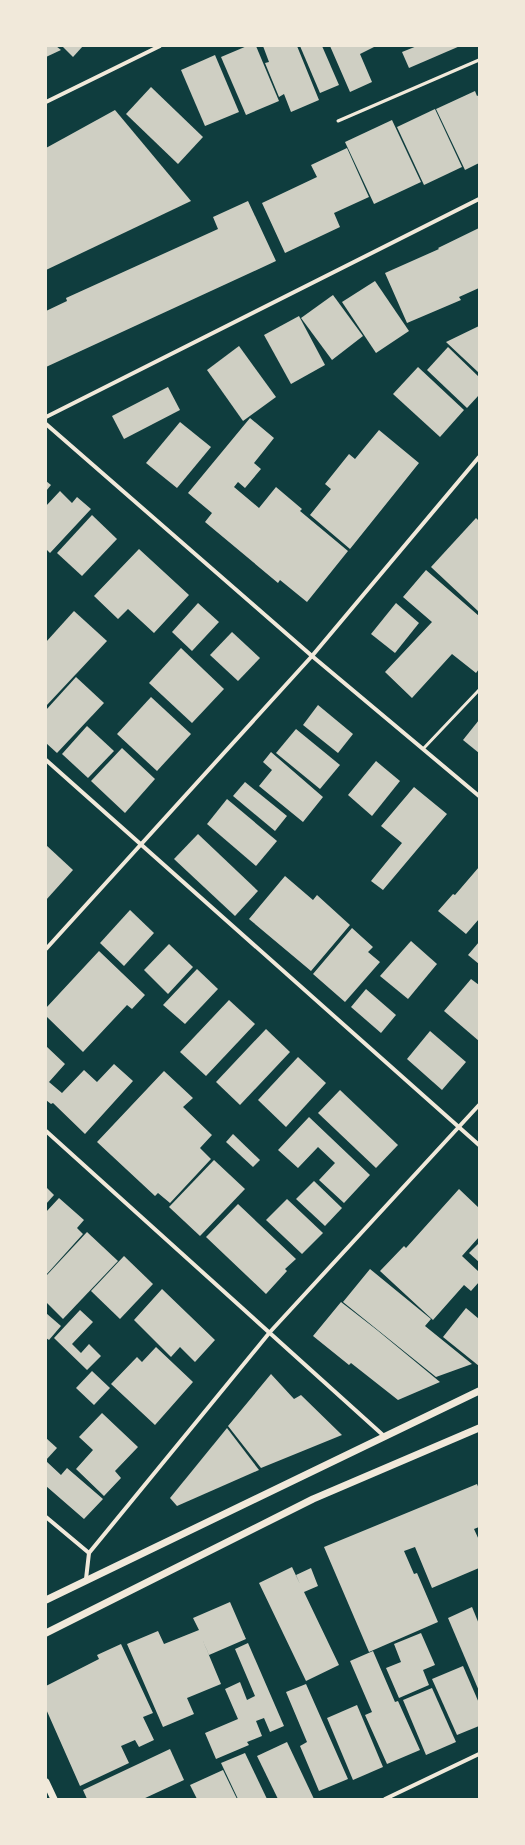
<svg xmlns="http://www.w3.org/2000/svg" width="525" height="1845" font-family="'Golos Text',sans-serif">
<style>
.building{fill:#cfcfc3}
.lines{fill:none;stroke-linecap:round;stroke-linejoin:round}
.service{stroke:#f1e9da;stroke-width:3}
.minor{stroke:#f1e9da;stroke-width:4}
.tertiary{stroke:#f1e9da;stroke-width:7}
</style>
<rect width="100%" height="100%" fill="#0f3d3e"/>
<g class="building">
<path d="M46,46H56L61,50L46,57Z"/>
<path d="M62,46H83L73,57Z"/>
<path d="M247,46H256L279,101L246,115L221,57Z"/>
<path d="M263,46H297L319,100L291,112L284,94L279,97L265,63L269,62Z"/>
<path d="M300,46H322L339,85L320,93Z"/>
<path d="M330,46H376L360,54L372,82L350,92Z"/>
<path d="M417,46H460L409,68L402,52Z"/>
<path d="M215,55L239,112L205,126L181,70Z"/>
<path d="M151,87L203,137L178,164L126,114Z"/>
<path d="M475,91L477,96L479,95V163L465,170L436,109Z"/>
<path d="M435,109L462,167L424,185L397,127Z"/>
<path d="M115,110L191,201L46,270V148Z"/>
<path d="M392,120L421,182L374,204L345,142Z"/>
<path d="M347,148L369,197L334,213L340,227L285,253L262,203L317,177L311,165Z"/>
<path d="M248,201L276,261L46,367V311L67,301L66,298L218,229L213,217Z"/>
<path d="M479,228V288L459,297L461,300L407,323L385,273L439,249L438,248Z"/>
<path d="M375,281L409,331L376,353L342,302Z"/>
<path d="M333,295L363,336L332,360L301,318Z"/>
<path d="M299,316L325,365L291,384L264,335Z"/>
<path d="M479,326V373L446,342Z"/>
<path d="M239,346L276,397L243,421L207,370Z"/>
<path d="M448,347L479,377V395L467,408L427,370Z"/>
<path d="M418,367L464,410L440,437L393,394Z"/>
<path d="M168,387L180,410L124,439L112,416Z"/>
<path d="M250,418L274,438L254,463L261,469L245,488L238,482L234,487L259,508L276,487L302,509L300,511L348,551L307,602L280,580L278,583L205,522L212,513L188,493Z"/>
<path d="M180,422L211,447L177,488L146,463Z"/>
<path d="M379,430L419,463L350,549L310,515L331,489L325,484L349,454L355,459Z"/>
<path d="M46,481L51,485L46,491Z"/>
<path d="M60,491L72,503L77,497L91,509L50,553L46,549V506Z"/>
<path d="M92,515L117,539L82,576L57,553Z"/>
<path d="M476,518L479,521V612L431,567Z"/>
<path d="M139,549L189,595L154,633L128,609L118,619L94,596Z"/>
<path d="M426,570L479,616V669L476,673L452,654L412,698L385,672L432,622L403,597Z"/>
<path d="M198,603L219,622L192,651L172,632Z"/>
<path d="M396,603L419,623L395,653L371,634Z"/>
<path d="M74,611L107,641L46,706V642Z"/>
<path d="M232,632L260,658L238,681L210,655Z"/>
<path d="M181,648L224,689L192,723L149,683Z"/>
<path d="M76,677L104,703L57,753L46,743V710Z"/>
<path d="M151,697L191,734L157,771L117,734Z"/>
<path d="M318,705L353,734L338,753L303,725Z"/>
<path d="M479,720V753L463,740Z"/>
<path d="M87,726L114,751L88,778L62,754Z"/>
<path d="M296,729L340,765L320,789L276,753Z"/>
<path d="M122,748L155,779L125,813L91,781Z"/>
<path d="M271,752L323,797L303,822L259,786L272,770L263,762Z"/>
<path d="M376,761L400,781L372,816L348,795Z"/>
<path d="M245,782L287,816L275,831L233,796Z"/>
<path d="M414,787L447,814L383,890L371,881L402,843L381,826Z"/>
<path d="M227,799L277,841L256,866L207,824Z"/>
<path d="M198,834L258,891L235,916L174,859Z"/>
<path d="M46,845L73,870L46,900Z"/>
<path d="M479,867V919L466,934L438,911L453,894L455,895Z"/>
<path d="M285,876L313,900L317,895L350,925L311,971L249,919Z"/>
<path d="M130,910L154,933L124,966L100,943Z"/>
<path d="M352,928L373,947L368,952L380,962L345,1002L313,974Z"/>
<path d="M411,941L437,964L408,999L380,976Z"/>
<path d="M479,942V964L468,955Z"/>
<path d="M169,944L193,967L168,994L144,970Z"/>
<path d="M99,951L145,995L132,1009L127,1005L83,1052L46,1016V1008Z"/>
<path d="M197,969L218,989L185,1024L163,1005Z"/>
<path d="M471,979L479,985V1041L444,1011Z"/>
<path d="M366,989L396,1015L381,1033L351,1007Z"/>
<path d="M229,1000L255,1024L206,1076L180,1052Z"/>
<path d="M266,1029L290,1052L240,1105L216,1082Z"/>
<path d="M430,1031L466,1062L442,1090L407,1059Z"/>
<path d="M46,1046L65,1064L49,1082L62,1093L84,1070L97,1082L114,1064L133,1081L85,1134L53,1103L51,1104L46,1100Z"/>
<path d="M298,1057L326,1083L286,1127L258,1100Z"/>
<path d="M164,1071L193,1098L183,1107L212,1135L200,1148L211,1159L170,1203L158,1193L155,1196L97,1142Z"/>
<path d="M340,1090L398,1145L376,1168L318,1113Z"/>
<path d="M309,1117L370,1175L344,1203L319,1180L335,1163L318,1147L298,1168L278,1150Z"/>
<path d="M233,1134L260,1160L253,1167L226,1142Z"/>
<path d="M214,1160L245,1189L200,1236L169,1207Z"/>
<path d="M314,1181L342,1208L325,1226L296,1199Z"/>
<path d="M46,1187L54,1195L46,1204Z"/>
<path d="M459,1189L479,1208V1237L462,1256L479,1272V1282L471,1291L464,1285L433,1320L380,1271L404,1246L406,1248Z"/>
<path d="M59,1198L84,1220L77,1228L83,1234L46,1275V1212Z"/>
<path d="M287,1199L323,1233L302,1254L266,1220Z"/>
<path d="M238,1204L296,1259L285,1269L287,1271L266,1294L206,1237Z"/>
<path d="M87,1232L118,1261L63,1319L46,1302V1276Z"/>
<path d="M479,1243V1262L469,1253Z"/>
<path d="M124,1256L153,1284L120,1319L91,1291Z"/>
<path d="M370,1269L431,1319L425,1326L472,1364L436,1377L343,1302Z"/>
<path d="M162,1289L215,1340L195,1362L180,1347L171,1357L134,1320Z"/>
<path d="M341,1302L377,1330L440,1382L398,1400L351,1363L349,1365L313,1336Z"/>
<path d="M466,1308L479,1319V1366L443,1337Z"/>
<path d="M80,1310L93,1322L72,1344L81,1353L89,1344L101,1356L87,1370L54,1338Z"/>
<path d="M46,1313L61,1326L49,1340L46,1338Z"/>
<path d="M156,1347L193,1382L155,1425L111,1384L137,1357L142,1362Z"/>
<path d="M92,1371L110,1388L94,1405L76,1388Z"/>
<path d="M271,1374L294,1399L301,1395L342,1435L261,1468L228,1426Z"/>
<path d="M102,1413L138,1447L115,1471L121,1478L104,1496L76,1469L93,1450L79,1437Z"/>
<path d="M227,1428L259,1470L177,1506L170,1498Z"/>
<path d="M46,1438L57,1448L46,1460Z"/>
<path d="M46,1461L61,1475L67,1468L103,1499L84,1519L46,1486Z"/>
<path d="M477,1484L479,1489V1527L474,1529L479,1540V1568L432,1588L415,1547L404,1551L414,1574L417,1573L438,1622L369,1652L324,1547Z"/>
<path d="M292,1567L300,1584L296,1575L311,1568L318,1586L304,1592L339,1665L306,1681L259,1583Z"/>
<path d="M230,1602L246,1639L209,1655L201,1636L221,1684L187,1698L194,1714L163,1727L127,1644L158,1631L164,1644L199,1630L193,1618Z"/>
<path d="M472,1607L479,1624V1691L448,1618Z"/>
<path d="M421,1633L435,1665L423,1670L429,1685L399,1698L386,1668L401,1662L394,1644Z"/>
<path d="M248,1643L284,1726L270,1732L264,1718L256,1721L262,1736L247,1742L249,1745L216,1759L205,1733L238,1719L225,1689L240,1682L247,1700L255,1696L235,1649Z"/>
<path d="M121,1644L153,1713L143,1717L154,1740L139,1747L135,1740L121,1746L129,1763L80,1786L46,1709V1686L99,1659L97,1655Z"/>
<path d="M373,1651L395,1702L398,1701L420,1750L387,1764L365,1715L372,1712L350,1661Z"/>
<path d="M463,1666L479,1703V1726L457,1735L432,1679Z"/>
<path d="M306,1684L348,1779L319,1791L300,1746L307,1742L286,1692Z"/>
<path d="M432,1688L456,1742L426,1755L403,1700Z"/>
<path d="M357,1705L383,1767L353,1780L327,1718Z"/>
<path d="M287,1742L314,1799H278L257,1756Z"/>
<path d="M170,1749L184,1780L143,1799H87L83,1790Z"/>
<path d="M245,1753L267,1799H238L221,1763Z"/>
<path d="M223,1770L237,1799H197L190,1785Z"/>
</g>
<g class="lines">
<g class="service">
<path d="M338,121L479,60"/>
<path d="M423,749L479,690"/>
</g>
<g class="minor">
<path d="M46,102L160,46"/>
<path d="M46,417L479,199"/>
<path d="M46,424L312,656L479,796"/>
<path d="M46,760L479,1145"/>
<path d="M46,949L312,656L479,457"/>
<path d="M46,1131L384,1436"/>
<path d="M46,1517L89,1553"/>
<path d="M86,1579L89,1553L270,1332L479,1105"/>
<path d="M385,1799L479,1754"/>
</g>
<g class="tertiary">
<path d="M46,1600L479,1391"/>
<path d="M46,1633L313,1499L479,1428"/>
<path d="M46,1782L54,1799"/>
</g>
</g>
<rect width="525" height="1845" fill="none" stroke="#f1e9da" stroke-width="94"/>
</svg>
